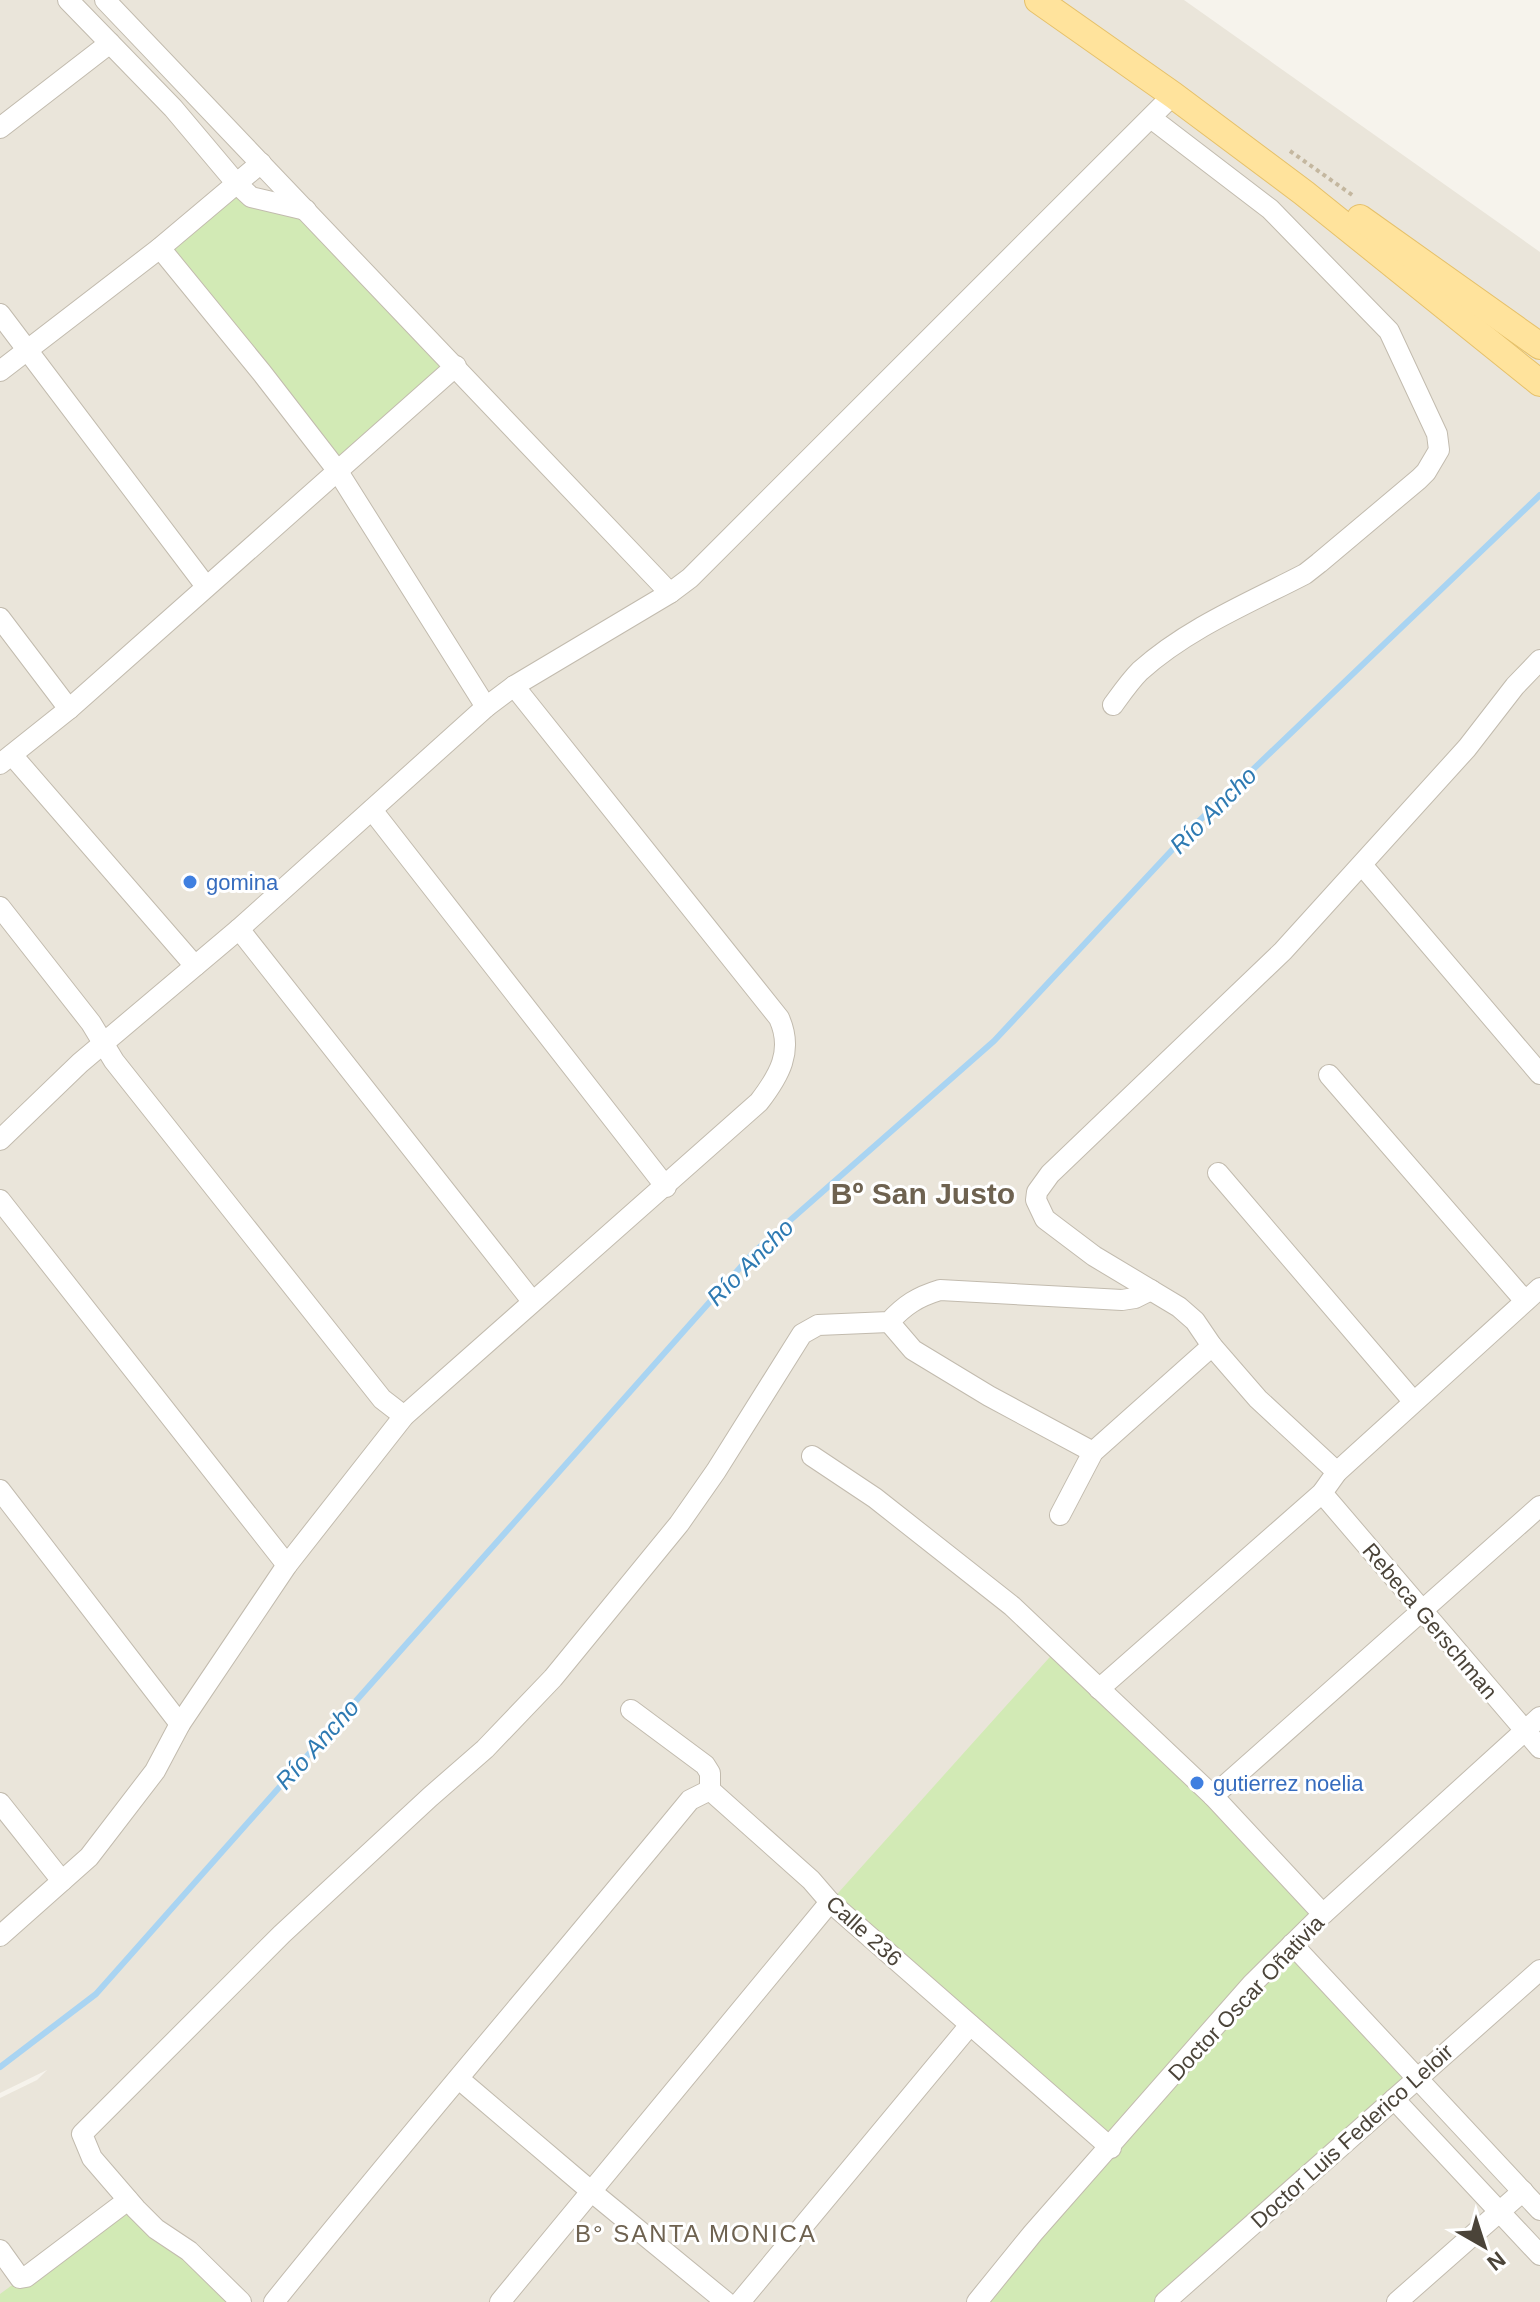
<svg xmlns="http://www.w3.org/2000/svg" width="1540" height="2302" font-family="Helvetica,sans-serif">
<style>
.residential{fill:#eae5da}
.green{fill:#d2eab5}
.lines{fill:none;stroke-linecap:round;stroke-linejoin:round}
.stream{stroke:#a9d4f2;stroke-width:6}
.minor-casing{stroke:#c2bbae;stroke-width:22}
.major-casing{stroke:#e6c16a;stroke-width:28}
.path{stroke:#c4b79f;stroke-width:4;stroke-dasharray:4 4;stroke-linecap:butt}
.minor{stroke:#fff;stroke-width:20}
.major{stroke:#ffe39c;stroke-width:26}
.shop-dot{fill:#3f7fe0;stroke:#fff;stroke-width:3}
.labels{text-anchor:middle;dominant-baseline:central;stroke-width:6;stroke-linejoin:round;paint-order:stroke}
.shop-label{font-size:22px;fill:#366cbe;stroke:#fff;text-anchor:start}
.street-label{font-size:22px;fill:#4b4439;stroke:#fff}
.water-label{font-size:24px;font-style:italic;fill:#2e7ab2;stroke:#fff}
.neighbourhood-label{font-size:24px;letter-spacing:2px;fill:#6e6250;stroke:#fff}
.district-label{font-size:30px;font-weight:bold;fill:#6e6250;stroke:#fff}
</style>
<rect width="100%" height="100%" fill="#f6f3ec"/>
<path class="residential" d="M0,0H1184L1540,252V2302H0V2098L37,2080L47,2070L0,2093Z"/>
<g class="green">
<path d="M241,188L306,210L456,366L332,465L160,248Z"/>
<path d="M1057,1649L1323,1914L1294,1945L1418,2077L1163,2302H977L1110,2147L830,1902Z"/>
<path d="M128,2200L240,2302H0V2294Z"/>
</g>
<g class="lines">
<path class="stream" d="M0,2067L96,1994L754,1252L994,1041L1199,821L1540,495"/>
<defs>
<g id="minor">
<path d="M68,0L173,108L237,184L251,197L306,210"/>
<path d="M105,0L670,593"/>
<path d="M0,128L110,43"/>
<path d="M160,248L262,373L337,470L486,707"/>
<path d="M0,314L205,585"/>
<path d="M0,371L160,248L261,163"/>
<path d="M0,618L69,709"/>
<path d="M1113,705C1121,694 1130,681 1140,671C1188,628 1249,603 1305,574L1319,563L1419,479L1426,472L1439,450L1437,434L1389,331L1270,209L1151,118"/>
<path d="M12,755L195,966"/>
<path d="M0,764L69,709L456,366"/>
<path d="M372,810L666,1187"/>
<path d="M1362,865L1540,1074"/>
<path d="M0,907L91,1023L114,1061L382,1399L404,1416"/>
<path d="M239,929L532,1301"/>
<path d="M1329,1075L1525,1301"/>
<path d="M0,1140L80,1063L239,929L486,707L514,686L670,593L690,578L1173,95"/>
<path d="M1218,1173L1413,1401"/>
<path d="M0,1200L287,1565"/>
<path d="M889,1322L913,1350L989,1396L1093,1452"/>
<path d="M812,1456L875,1498L1012,1606L1213,1796L1323,1914"/>
<path d="M1337,1472L1258,1399L1212,1346L1195,1321L1179,1307L1094,1256L1045,1219L1036,1200L1037,1192L1050,1174L1283,951L1467,748L1515,686L1540,660"/>
<path d="M0,1490L180,1724"/>
<path d="M1322,1493L1540,1748"/>
<path d="M1060,1515L1093,1452L1212,1346"/>
<path d="M1099,1689L1322,1493L1337,1472L1540,1288"/>
<path d="M631,1710L705,1765L710,1773V1790L811,1880L830,1902L1111,2148"/>
<path d="M1213,1796L1540,1506"/>
<path d="M0,1803L62,1881"/>
<path d="M0,1936L89,1857L155,1771L180,1724L287,1565L404,1416L759,1102C779,1076 794,1051 779,1018L514,686"/>
<path d="M1292,1944L1540,2210"/>
<path d="M459,2079L592,2192L726,2302"/>
<path d="M1394,2099L1540,2255"/>
<path d="M0,2250L20,2278L26,2277L128,2200"/>
<path d="M241,2302L189,2251L156,2229L136,2209L92,2158L82,2134L282,1934L430,1797L485,1749L553,1678L679,1524L716,1471L802,1334L818,1325L889,1322C905,1305 917,1297 940,1290L1122,1300L1135,1298L1151,1290"/>
<path d="M274,2302C410,2133 552,1968 690,1800L710,1790"/>
<path d="M500,2302L830,1902"/>
<path d="M740,2302L970,2025"/>
<path d="M977,2302L1033,2233L1252,1984L1323,1914L1540,1717"/>
<path d="M1165,2302L1540,1970"/>
<path d="M1397,2302L1523,2191"/>
</g>
<g id="major">
<path d="M1038,0L1173,95L1304,193L1540,383"/>
<path d="M1360,218L1540,346"/>
</g>
</defs>
<use href="#minor" class="minor-casing"/>
<use href="#major" class="major-casing"/>
<path class="path" d="M1290,151L1355,197"/>
<use href="#minor" class="minor"/>
<use href="#major" class="major"/>
</g>
<g class="shop-dot">
<circle cx="190" cy="882" r="8"/>
<circle cx="1197" cy="1783" r="8"/>
</g>
<g class="labels">
<g class="shop-label">
<text x="206" y="882">gomina</text>
<text x="1213" y="1783">gutierrez noelia</text>
</g>
<g class="street-label">
<text transform="translate(1430 1621) rotate(50)">Rebeca Gerschman</text>
<text transform="translate(864 1931) rotate(42)">Calle 236</text>
<text transform="translate(1246 1998) rotate(-47)">Doctor Oscar Oñativia</text>
<text transform="translate(1352 2136) rotate(-42)">Doctor Luis Federico Leloir</text>
</g>
<g class="water-label">
<text transform="translate(1213 810) rotate(-45)">Río Ancho</text>
<text transform="translate(750 1262) rotate(-45)">Río Ancho</text>
<text transform="translate(317 1744) rotate(-48)">Río Ancho</text>
</g>
<g class="neighbourhood-label">
<text x="696" y="2233">B° SANTA MONICA</text>
</g>
<g class="district-label">
<text x="923" y="1193">Bº San Justo</text>
</g>
</g>
<g transform="translate(1484 2246) rotate(141)" stroke="#ffffff" stroke-width="6" paint-order="stroke">
<path d="M0-6L14 30L0 20L-14 30Z" fill="#4b4439"/>
<text y="-12" font-size="22" font-weight="bold" text-anchor="middle" fill="#4b4439">N</text>
</g>
</svg>
